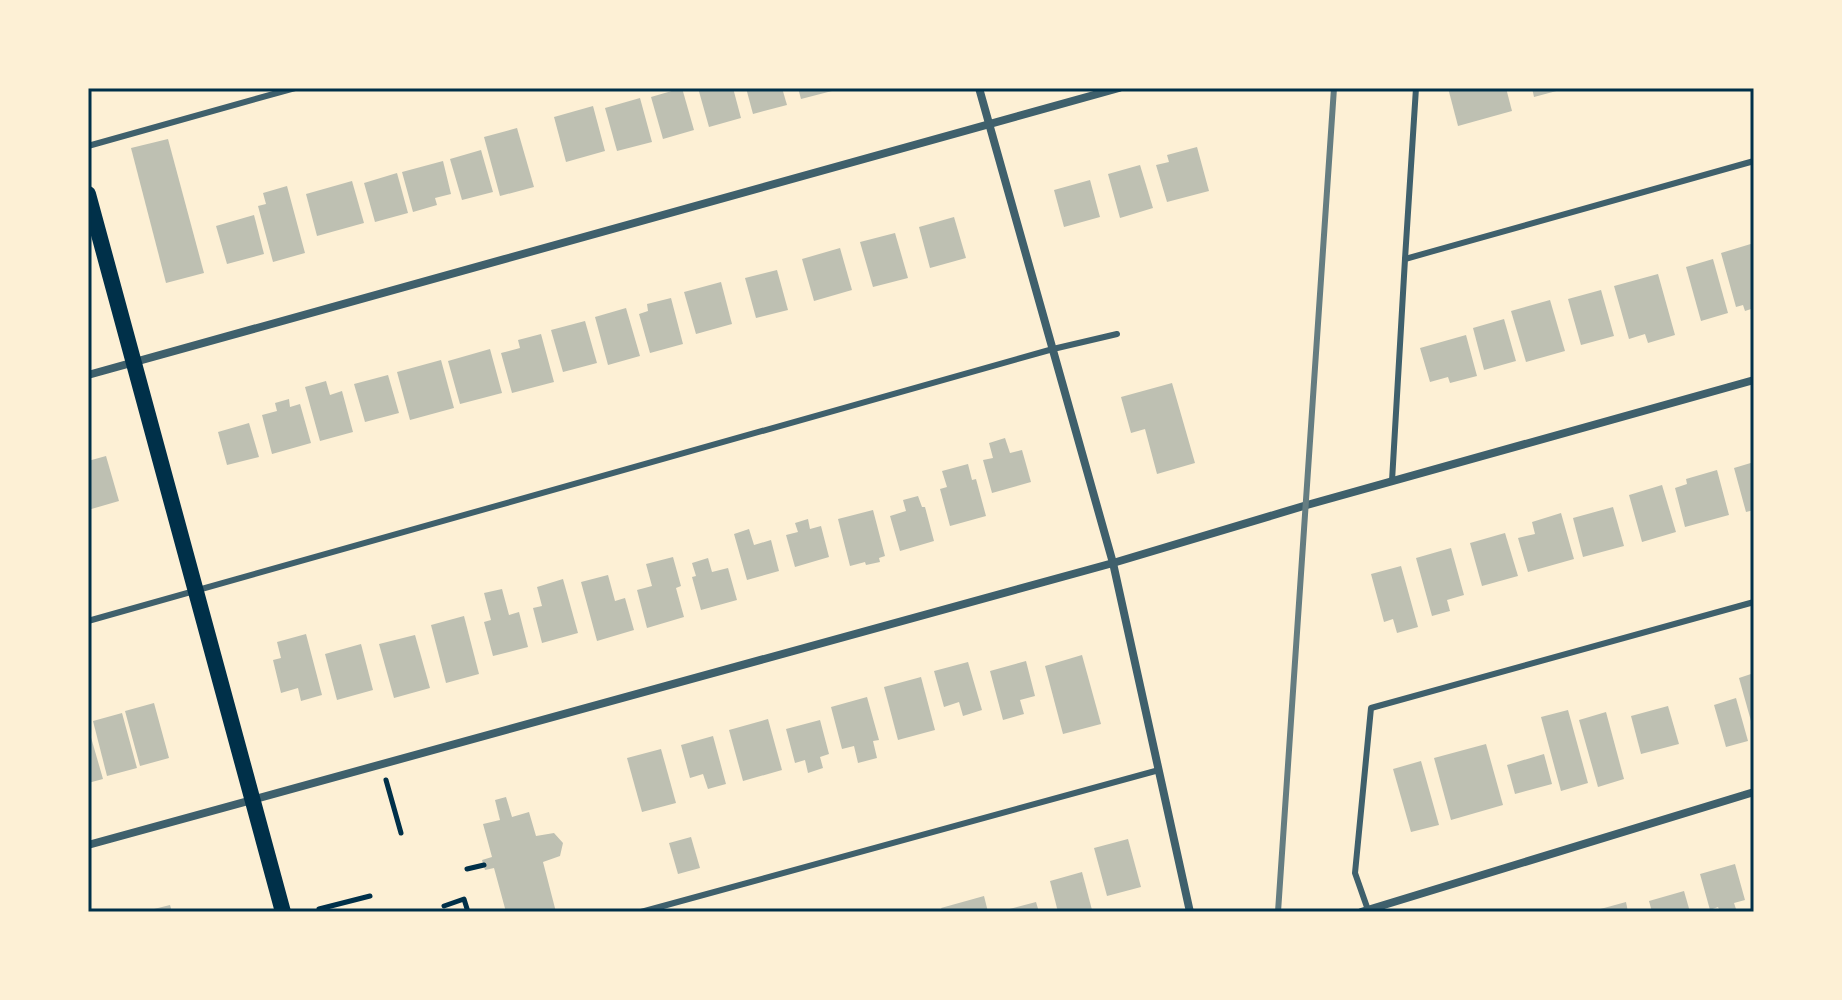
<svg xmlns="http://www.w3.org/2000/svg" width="1842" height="1000" font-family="'Source Serif 4',serif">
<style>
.building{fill:#bec0b2}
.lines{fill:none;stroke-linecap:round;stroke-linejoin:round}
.path{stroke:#003049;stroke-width:5}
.service{stroke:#3f606c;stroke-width:6}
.minor{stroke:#3f606c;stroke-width:8}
.secondary{stroke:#003049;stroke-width:16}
.rail{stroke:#657d81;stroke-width:6}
.neatline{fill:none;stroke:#003049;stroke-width:3}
</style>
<rect width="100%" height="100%" fill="#fdf0d5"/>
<g class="building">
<path d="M682,88L694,130L663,139L651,97Z"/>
<path d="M698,88H733L741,118L709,127Z"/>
<path d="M746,88H782L787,105L753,114Z"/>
<path d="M798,88H831L832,91L801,99Z"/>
<path d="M1448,88H1506L1512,111L1458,126Z"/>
<path d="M1532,88H1563L1564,89L1534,97Z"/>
<path d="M640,98L652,142L617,151L605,108Z"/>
<path d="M593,106L605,151L566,162L554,117Z"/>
<path d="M517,128L534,187L500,196L484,137Z"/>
<path d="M168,139L204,273L166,283L131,148Z"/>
<path d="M1197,147L1209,191L1167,202L1156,165L1169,162L1167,155Z"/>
<path d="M481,150L493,192L462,200L450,159Z"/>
<path d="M443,161L451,194L435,198L437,205L413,212L402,172Z"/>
<path d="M1140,165L1153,208L1120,218L1108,174Z"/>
<path d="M397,173L408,213L375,222L364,183Z"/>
<path d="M1090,180L1100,217L1064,227L1054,190Z"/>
<path d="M352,181L364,223L317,236L306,194Z"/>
<path d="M287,186L305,253L273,262L258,206L266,204L263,193Z"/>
<path d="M254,215L264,254L227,264L216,226Z"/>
<path d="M954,217L966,258L930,268L919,227Z"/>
<path d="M895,233L908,278L873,287L860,242Z"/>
<path d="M1754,243V308L1745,311L1743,305L1736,307L1721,253Z"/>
<path d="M840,248L852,290L814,301L802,259Z"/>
<path d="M1713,259L1728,313L1701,321L1686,267Z"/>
<path d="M777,270L788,310L756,318L745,278Z"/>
<path d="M1658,274L1675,335L1648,343L1645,334L1629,339L1614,286Z"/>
<path d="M721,282L732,324L696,334L684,292Z"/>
<path d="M1601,290L1614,336L1581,345L1568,299Z"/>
<path d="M671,298L683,344L650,353L639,314L648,311L647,304Z"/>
<path d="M1550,300L1565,351L1526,362L1511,311Z"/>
<path d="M626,308L640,356L608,365L595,317Z"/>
<path d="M1504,319L1516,361L1484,370L1473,328Z"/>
<path d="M585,321L597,363L563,372L551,330Z"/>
<path d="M541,334L554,382L512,393L501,353L520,348L518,340Z"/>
<path d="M1466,335L1477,376L1450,383L1448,377L1430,382L1420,348Z"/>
<path d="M490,349L502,393L460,404L448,361Z"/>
<path d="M441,360L454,408L410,420L397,372Z"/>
<path d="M388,375L399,413L365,422L354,384Z"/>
<path d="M326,381L330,395L342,391L353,432L320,441L305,387Z"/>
<path d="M1172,383L1195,463L1157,474L1145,429L1131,433L1121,397Z"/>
<path d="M289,399L290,407L300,404L311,443L272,454L262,415L277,411L275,403Z"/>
<path d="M249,423L259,457L227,465L218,432Z"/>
<path d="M1005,438L1010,453L1022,450L1031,482L992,493L983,460L993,458L989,443Z"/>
<path d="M106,456L119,501L88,510V461Z"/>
<path d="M1754,462V510L1746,512L1734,468Z"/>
<path d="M968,464L972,480L976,479L986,516L950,526L940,489L947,487L942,471Z"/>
<path d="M1717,470L1729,515L1685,527L1675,488L1687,484L1686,479Z"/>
<path d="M1662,485L1676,532L1642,542L1629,495Z"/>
<path d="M918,496L922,507H925L934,541L900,551L890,516L906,511L903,500Z"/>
<path d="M1613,507L1624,546L1583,557L1573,518Z"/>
<path d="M873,510L885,556L879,558L880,562L866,565L865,562L850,566L838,519Z"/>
<path d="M1561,513L1574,559L1528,572L1518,538L1535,534L1532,522Z"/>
<path d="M808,519L810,529L821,526L829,557L795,567L786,535L798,532L795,523Z"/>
<path d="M749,529L754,545L771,540L779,571L747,580L734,534Z"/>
<path d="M1505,533L1518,576L1482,586L1470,543Z"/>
<path d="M1451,548L1464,595L1447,600L1450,611L1432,616L1416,558Z"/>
<path d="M673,557L681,586L676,588L684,617L647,628L637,590L652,586L646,564Z"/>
<path d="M708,558L712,572L728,568L737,600L701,610L692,577L696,576L692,563Z"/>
<path d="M1401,566L1418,627L1397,633L1393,619L1384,622L1371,574Z"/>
<path d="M608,575L615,601L625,598L634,630L597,641L581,582Z"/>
<path d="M563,579L578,633L542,643L533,608L542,606L537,587Z"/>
<path d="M502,589L509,615L519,612L528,647L493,656L484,622L491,620L484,593Z"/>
<path d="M464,616L479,674L446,683L431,625Z"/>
<path d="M306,634L322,695L301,701L298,688L281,693L273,660L281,658L277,642Z"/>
<path d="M415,635L430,688L394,698L379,644Z"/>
<path d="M361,644L373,690L337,700L325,654Z"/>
<path d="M1082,655L1101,724L1063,734L1045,666Z"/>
<path d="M1026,661L1035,696L1020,700L1024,714L1003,720L990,671Z"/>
<path d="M968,662L982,710L963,716L959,702L944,707L934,671Z"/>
<path d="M1754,673V720L1751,721L1739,678Z"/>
<path d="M921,677L935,730L898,740L884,687Z"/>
<path d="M867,697L879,740L873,741L877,758L858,763L854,746L842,749L831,707Z"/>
<path d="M1736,698L1748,741L1726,747L1714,705Z"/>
<path d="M154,703L169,758L140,766L125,711Z"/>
<path d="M1668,706L1679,744L1641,754L1631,716Z"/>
<path d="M1568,710L1588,783L1561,791L1541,717Z"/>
<path d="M1606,712L1624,779L1598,787L1579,720Z"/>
<path d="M122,713L137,768L107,776L93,721Z"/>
<path d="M768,719L782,770L743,781L729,730Z"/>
<path d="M820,720L829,754L820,757L823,768L808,773L805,760L795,763L786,729Z"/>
<path d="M88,727L103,779L88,783Z"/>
<path d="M713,736L726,784L708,789L703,774L690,778L681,745Z"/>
<path d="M1486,744L1503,805L1451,820L1434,758Z"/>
<path d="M661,749L676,803L642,812L627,758Z"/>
<path d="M1544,754L1552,784L1515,794L1507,765Z"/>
<path d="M1421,761L1439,825L1411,832L1393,769Z"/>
<path d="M506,797L512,817L529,812L536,836L554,833L563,843L560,856L543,862L556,912H506L494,868L485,870L482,860L492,857L483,824L500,820L495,800Z"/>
<path d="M691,837L700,868L678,874L669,843Z"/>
<path d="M1128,839L1141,887L1107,896L1094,848Z"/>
<path d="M1735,864L1745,900L1734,903L1737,912H1720L1718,907L1710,910L1700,874Z"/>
<path d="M1082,872L1092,910L1058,912L1050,881Z"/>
<path d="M1684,891L1690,912H1652L1649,901Z"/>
<path d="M984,896L988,912H943L941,908Z"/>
<path d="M1036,902L1039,912H1003L1002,911Z"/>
<path d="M1626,902L1628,912H1594L1593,911Z"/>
<path d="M170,905L172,912H146V911Z"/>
</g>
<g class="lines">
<g class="path">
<path d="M386,780L401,833"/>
<path d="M467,869L484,865"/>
<path d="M444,906L464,899L468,912"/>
<path d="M319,909L370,896"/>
</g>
<g class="service">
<path d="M88,146L295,88"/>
<path d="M1405,259L1416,88"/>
<path d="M1392,481L1405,259L1754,161"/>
<path d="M88,621L1053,349L1117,334"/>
<path d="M1368,910L1355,873L1371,708L1754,602"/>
<path d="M641,912L1159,770"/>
</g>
<g class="minor">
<path d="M979,88L1113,563L1190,912"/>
<path d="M88,375L1119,88"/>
<path d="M88,845L1113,563L1307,505L1754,380"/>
<path d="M1361,912L1754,792"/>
</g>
<path class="secondary" d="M88,194L283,912"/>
<path class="rail" d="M1278,912L1334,88"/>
</g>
<rect width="1842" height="1000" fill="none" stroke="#fdf0d5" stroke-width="180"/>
<rect x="90" y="90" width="1662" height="820" class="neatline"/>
</svg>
